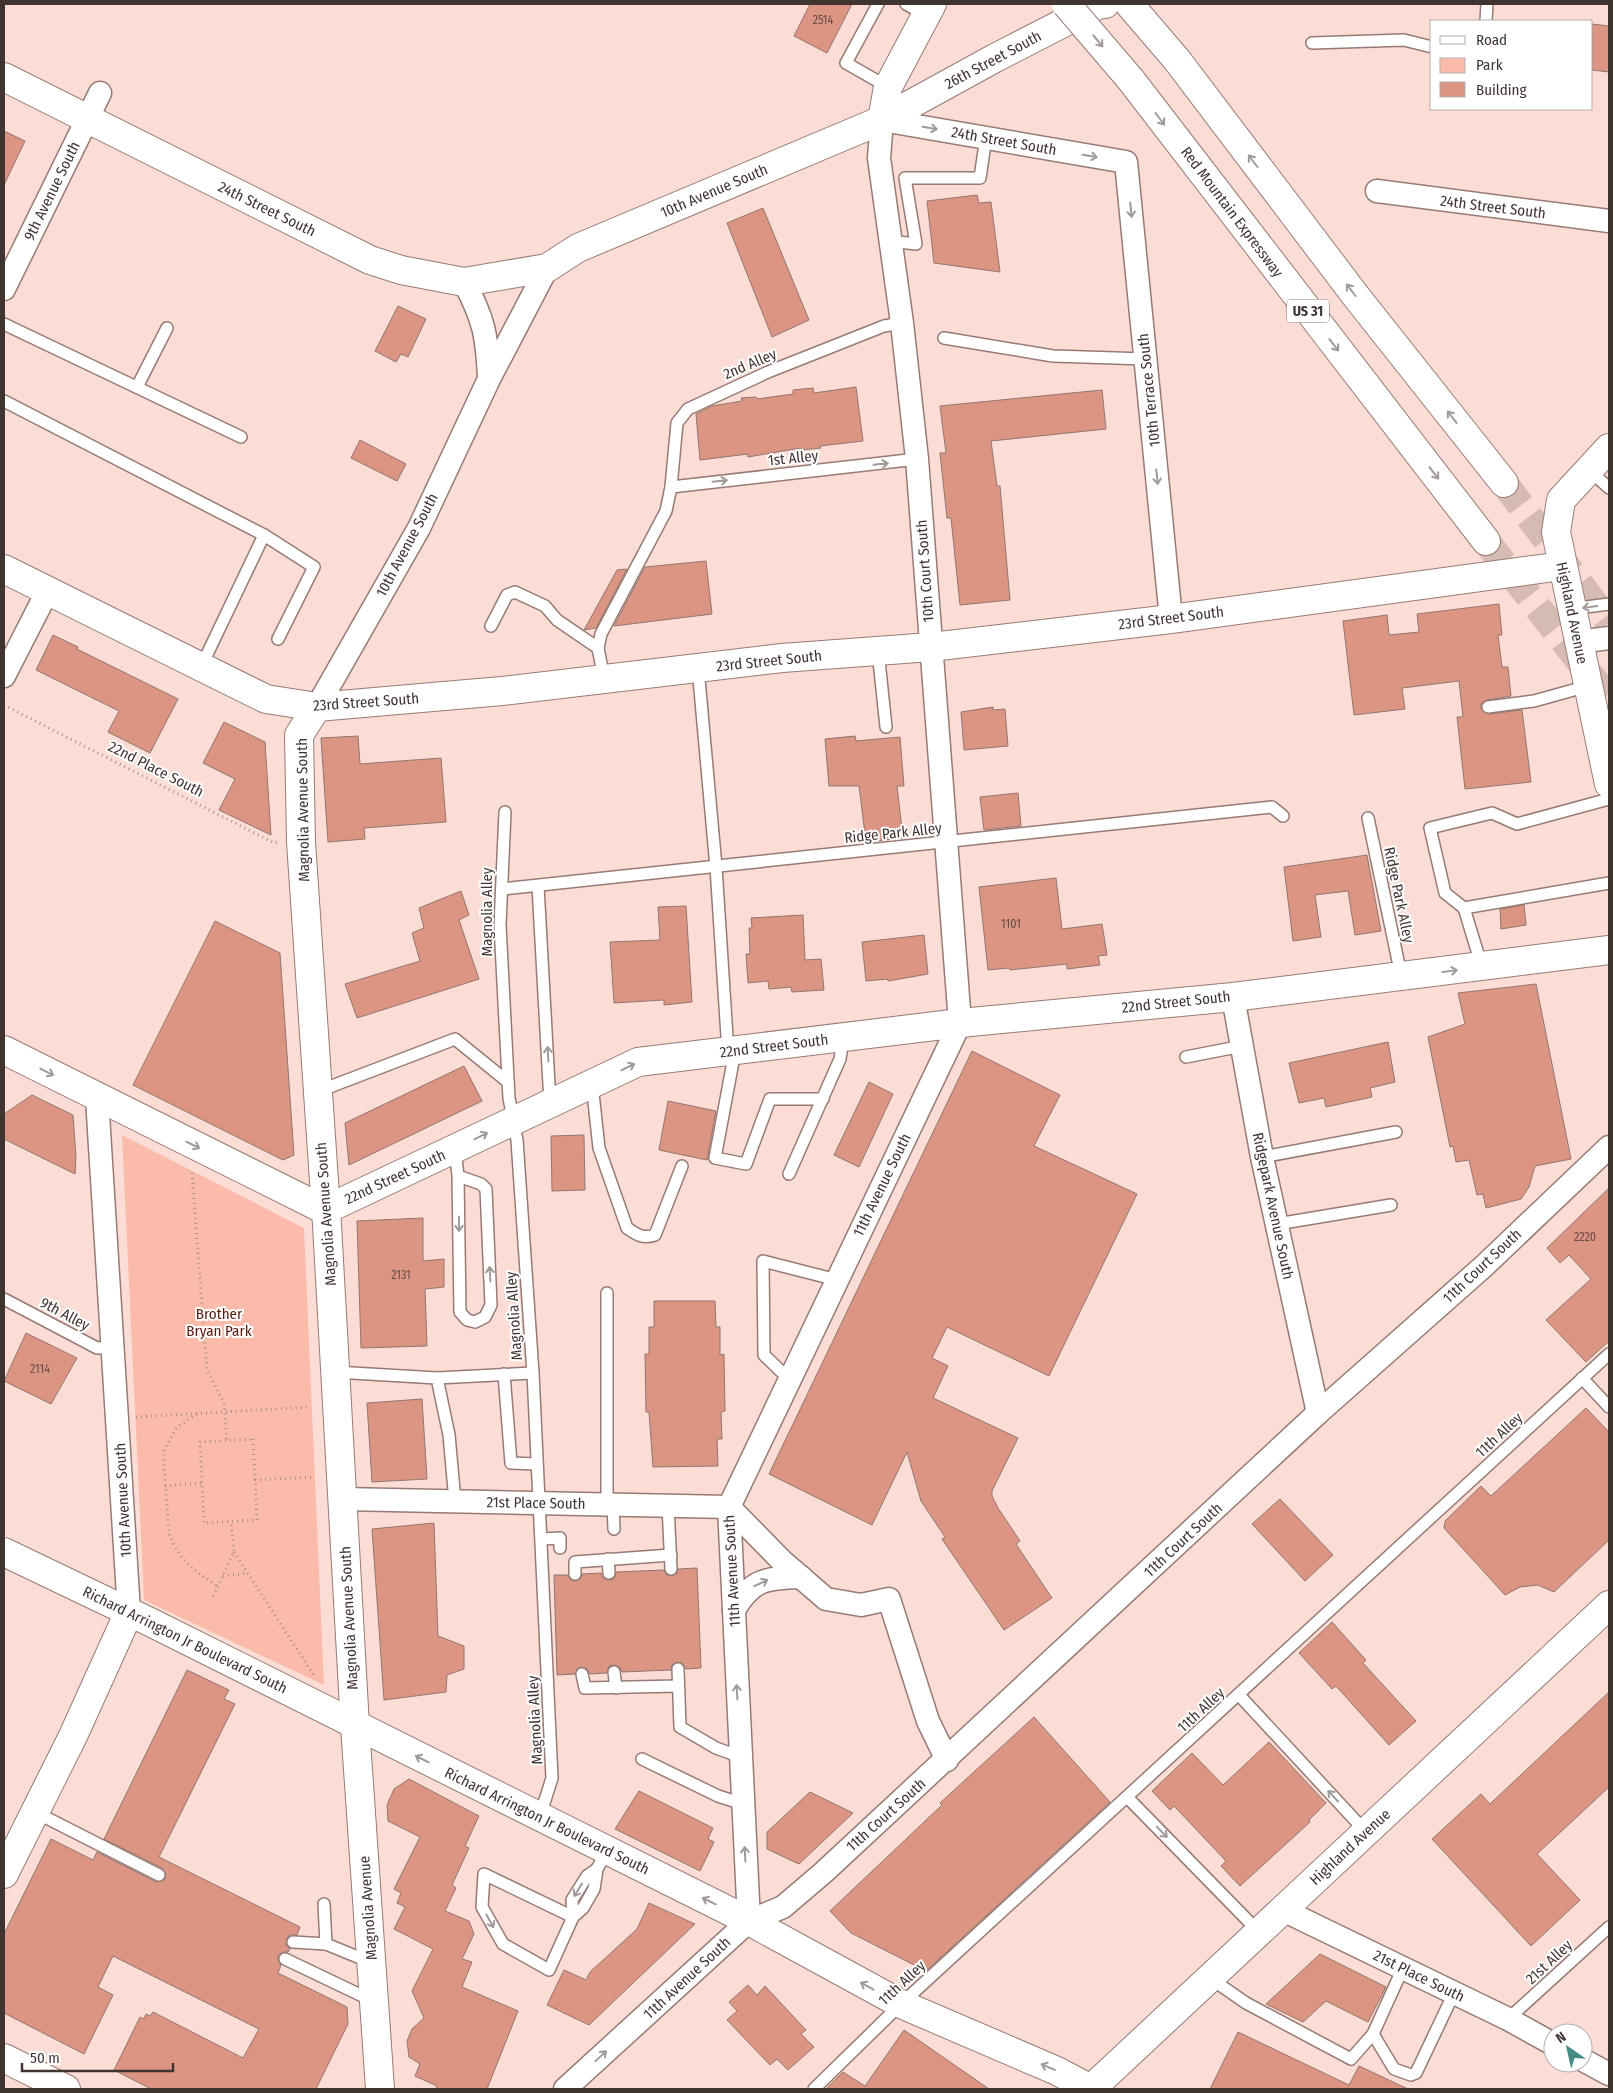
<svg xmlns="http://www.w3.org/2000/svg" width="1613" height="2093" font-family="'Fira Sans Condensed',sans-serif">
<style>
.green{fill:#fbbbaa}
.building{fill:#dc9582;stroke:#91766f}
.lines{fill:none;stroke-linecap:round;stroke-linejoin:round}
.motorway-tunnel{stroke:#d6bbb4;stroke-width:28;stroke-dasharray:28 14;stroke-linecap:butt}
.service-casing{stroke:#967b74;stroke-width:14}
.minor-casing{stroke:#967b74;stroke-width:25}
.tertiary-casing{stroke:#967b74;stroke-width:30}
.secondary-casing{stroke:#967b74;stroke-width:30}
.motorway-casing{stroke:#967b74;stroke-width:30}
.path{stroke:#a7918b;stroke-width:3;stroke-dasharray:1 4;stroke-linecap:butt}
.service{stroke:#fff;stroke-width:11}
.minor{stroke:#fff;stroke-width:22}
.tertiary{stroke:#fff;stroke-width:28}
.secondary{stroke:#fff;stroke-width:28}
.motorway{stroke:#fff;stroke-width:28}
.motorway-bridge-casing{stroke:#967b74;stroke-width:30;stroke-linecap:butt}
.motorway-bridge{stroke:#fff;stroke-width:28}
.oneway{stroke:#a09a98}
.labels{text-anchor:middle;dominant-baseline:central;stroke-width:4;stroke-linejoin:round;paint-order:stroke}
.number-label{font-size:12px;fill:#674c45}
.shield{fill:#fff;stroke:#79716f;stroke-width:1}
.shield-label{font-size:14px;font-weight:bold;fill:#403431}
.street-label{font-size:15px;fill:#403431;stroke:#fff}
.park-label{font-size:15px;fill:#591a0a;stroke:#fff}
</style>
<rect width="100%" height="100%" fill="#fbddd5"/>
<path class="green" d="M122,1135L304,1228L324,1685L144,1600Z"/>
<g class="building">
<path d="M810,4H852L827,53L794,36Z"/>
<path d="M1592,24L1609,26V72L1592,70Z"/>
<path d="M4,131L25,141L4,185Z"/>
<path d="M977,195L979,203L991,202L1000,272L934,263L927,201Z"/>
<path d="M763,208L809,320L772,337L727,223Z"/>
<path d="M398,306L426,319L408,357L401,354L396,362L375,351Z"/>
<path d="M856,387L863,441L820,446L821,448L802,450L801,448L748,457V454L700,460L696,414L712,406L742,401L741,398L756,397L757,399L793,394V390L813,388L814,393Z"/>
<path d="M1102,390L1106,429L991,441L997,486H1000L1010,600L960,605L951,518H947L940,453H946L940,406Z"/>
<path d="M360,440L406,464L397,481L351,458Z"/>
<path d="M706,561L712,614L614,626L645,567Z"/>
<path d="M627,569L596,628L584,630L617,570Z"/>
<path d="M1499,604L1502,635H1498L1502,667H1508L1511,696L1487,700L1481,704V708L1488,714L1522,710L1531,782L1465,789L1457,717H1463L1459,681L1402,688L1405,709L1354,715L1343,621L1387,615L1389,635L1419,632L1417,614Z"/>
<path d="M53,635L78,647L77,649L178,699L150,753L108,732L119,711L36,670Z"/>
<path d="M993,707V710L1005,709L1008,746L964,750L961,712Z"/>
<path d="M224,722L265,742L271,835L219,810L235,779L203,763Z"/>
<path d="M358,736L360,764L441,758L446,822L364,828L365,839L328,842L321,738Z"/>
<path d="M855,736L856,741L900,737L904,786H897L903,838L866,842L859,786H829L825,739Z"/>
<path d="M1018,793L1021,826L984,830L980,797Z"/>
<path d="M1367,855L1381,931L1355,935L1348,891L1315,895L1321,937L1293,941L1284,867Z"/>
<path d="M1056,878L1062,929L1102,924L1107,955L1098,956L1100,965L1067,969V964L1010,970L1009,968L988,970L979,887Z"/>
<path d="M461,891L469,915L459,920L479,979L357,1018L345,984L420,961L412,933L424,928L419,908Z"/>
<path d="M1524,905L1526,925L1501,929L1500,909Z"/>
<path d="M686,906L692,1002L664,1005V1000L614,1003L610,942L660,940L658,907Z"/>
<path d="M803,915L805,960L821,959L824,990L792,992L791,987L769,989L768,981L748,983L746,954H750L749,928H752L751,918Z"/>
<path d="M215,921L280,953L294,1155L283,1160L133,1085Z"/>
<path d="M924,935L928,974L888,981L887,979L866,981L862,942Z"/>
<path d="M1536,984L1571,1159L1535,1166L1529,1187L1521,1199L1486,1208L1483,1194L1477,1195L1469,1160L1456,1162L1453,1146L1450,1147L1428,1037L1465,1024L1458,993Z"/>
<path d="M1388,1042L1395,1082L1370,1088L1372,1097L1326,1107L1324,1098L1299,1103L1289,1063Z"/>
<path d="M972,1051L1060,1095L1034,1146L1137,1194L1049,1376L947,1327L932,1358L948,1366L933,1398L1018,1438L992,1491V1496L998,1508L1020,1541L1016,1544L1052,1598L1004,1630L942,1539L945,1537L921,1501L907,1452L872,1525L769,1474Z"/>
<path d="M464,1066L482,1101L349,1165L345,1123Z"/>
<path d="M869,1082L893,1094L859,1167L834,1155Z"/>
<path d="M32,1095L73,1115L76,1157L75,1174L4,1139V1114Z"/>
<path d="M668,1101L716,1111L707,1160L659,1150Z"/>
<path d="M584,1135L585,1190L552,1191L551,1136Z"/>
<path d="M1609,1188V1341L1586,1362L1546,1320L1591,1279L1569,1255L1560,1263L1547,1248Z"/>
<path d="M423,1218V1261L444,1259V1287L425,1289L427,1346L361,1348L357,1221Z"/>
<path d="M654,1301H715L716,1327H720V1355L724,1354L725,1411L721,1412L722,1439H717L718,1466L653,1467L649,1412H646L645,1354H649V1327H654Z"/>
<path d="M26,1333L77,1358L51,1404L4,1381Z"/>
<path d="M422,1399L427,1479L372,1482L367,1403Z"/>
<path d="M1586,1408L1609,1432V1540L1554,1592L1538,1585L1520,1587L1505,1595L1444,1528L1445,1521L1481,1486L1491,1496Z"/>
<path d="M1280,1499L1333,1555L1305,1581L1252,1524Z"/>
<path d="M434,1523L438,1636L464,1646V1669L447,1675L446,1692L384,1700L372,1529Z"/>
<path d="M697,1568L701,1668L686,1669L682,1663L677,1662L672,1665L671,1670L622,1672L620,1667L614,1665L609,1666L607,1673L590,1674L587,1669L581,1667L577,1669L575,1674L557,1675L554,1575H568L571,1580L575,1581L581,1578L582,1574L601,1573L603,1578L609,1580L614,1579L616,1572L664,1570L667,1575L672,1576L677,1573L678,1569Z"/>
<path d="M1332,1622L1366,1660L1363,1663L1416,1721L1389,1745L1336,1686L1332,1689L1299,1653Z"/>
<path d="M187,1670L229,1690L224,1699L235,1704L159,1857L300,1927L297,1935H290L287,1938L286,1945L290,1949L288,1952H284L278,1955V1960L281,1965L278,1973L347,2007L348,2024L316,2089H151L114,2070L140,2017L144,2019L146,2014L150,2016L153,2012L243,2058L259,2029L113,1956L98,1987L113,1995L84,2054L4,2013V1934L51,1839L93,1860L97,1852L156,1882L165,1879L166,1874L162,1868L104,1839Z"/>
<path d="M1609,1692V1787L1537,1854L1580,1900L1531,1946L1432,1839L1481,1794L1490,1804Z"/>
<path d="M1034,1717L1110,1802L926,1971L851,1933L830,1911L942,1805L940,1803Z"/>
<path d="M1269,1742L1326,1803L1309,1820L1310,1822L1240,1886L1221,1866L1226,1861L1174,1806L1170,1810L1152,1791L1192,1753L1223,1785Z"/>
<path d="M409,1779L479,1816L465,1846L469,1848L452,1885L456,1888L445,1911L469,1921L474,1934L462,1959L472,1962L462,1987L518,2011L487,2089H436L437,2086L415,2076L420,2064L409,2057L407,2041L412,2029L424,2018L412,1991L433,1949L394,1929L405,1907L397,1903L401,1893L394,1889L420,1837L388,1821L387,1805L394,1789Z"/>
<path d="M639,1791L713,1828L708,1839L714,1842L700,1871L615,1829Z"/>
<path d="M810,1792L853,1813L799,1864L767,1849V1832Z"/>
<path d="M649,1903L695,1924L589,2025L547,2005L564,1970L586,1980L590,1972L637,1929Z"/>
<path d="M1320,1954L1386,1987L1368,2022L1326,2001L1303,2022L1266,2004Z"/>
<path d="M748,1985L757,1995L765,1986L806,2030L801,2034L814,2047L788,2070L777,2059L770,2065L727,2020L737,2011L729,2002Z"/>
<path d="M904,2030L989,2089H826L843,2072L865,2086Z"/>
<path d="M1238,2032L1349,2085L1359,2066L1408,2089H1210Z"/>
</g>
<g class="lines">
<g class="motorway-tunnel">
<path d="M1504,483L1609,623"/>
<path d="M1486,541L1609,699"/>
</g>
<defs>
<g id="service">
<path d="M878,4L846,63L888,87"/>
<path d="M906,4L926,15"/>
<path d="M1486,21L1487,4"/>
<path d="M1312,43L1404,40L1432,47"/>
<path d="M890,241L916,244L905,178H980L986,137"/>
<path d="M4,324L241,437"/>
<path d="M944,338L1053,356L1146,359"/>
<path d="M137,387L167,328"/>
<path d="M4,401L264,535L314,567L278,639"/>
<path d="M1589,470L1609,488"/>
<path d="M671,487L917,459"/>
<path d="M1571,609L1609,604"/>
<path d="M491,626L507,595L515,592L545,606L557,620L598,648"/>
<path d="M878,651L886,727"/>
<path d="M201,667L264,535"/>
<path d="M698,668L716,867L728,1052"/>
<path d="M604,679L598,648L601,634L666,511L671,487L677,423L688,409L768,372L884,326L902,323"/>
<path d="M1488,707L1534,701L1588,686"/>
<path d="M505,812L500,925L509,1098L517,1140L533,1373L552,1778L540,1816"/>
<path d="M1368,818L1401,975"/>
<path d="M538,886L550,1103"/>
<path d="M502,889L1272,807L1283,816"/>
<path d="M1464,908L1609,883"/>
<path d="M1482,967L1464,908L1445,893L1430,828L1492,813L1517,824L1609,799"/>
<path d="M735,1051L715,1158L746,1164L770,1099H823"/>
<path d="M1186,1057L1242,1046"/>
<path d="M592,1084L599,1148L627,1228C637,1235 643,1239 655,1235L682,1166"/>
<path d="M319,1091L455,1039L508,1082"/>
<path d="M455,1149L458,1176L460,1312L467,1320L475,1322L485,1317L491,1305L486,1189L481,1184L458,1176"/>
<path d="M1262,1157L1396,1132"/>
<path d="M789,1174L840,1059L843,1038"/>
<path d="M1277,1224L1391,1205"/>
<path d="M4,1299L97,1348L114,1347"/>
<path d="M335,1372L437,1378L449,1435L455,1501"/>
<path d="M504,1374L511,1463L537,1464"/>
<path d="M437,1378L533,1373"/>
<path d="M1582,1378L1609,1407"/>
<path d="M789,1379L764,1355L763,1261L837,1280"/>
<path d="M607,1504V1293"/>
<path d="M613,1504L614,1529"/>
<path d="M668,1505L671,1569"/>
<path d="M542,1539L560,1538V1548"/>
<path d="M608,1559L609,1573"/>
<path d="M575,1574V1562L671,1555"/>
<path d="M678,1669L680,1727L716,1748L741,1757"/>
<path d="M614,1672L616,1688"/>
<path d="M582,1674L585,1688L678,1686"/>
<path d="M1239,1695L1366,1832"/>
<path d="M642,1759L718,1796L743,1804"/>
<path d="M1128,1798L1259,1932"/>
<path d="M35,1812L159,1875"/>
<path d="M324,1904L326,1944L370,1962"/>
<path d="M573,1917L484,1874L482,1907L503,1944L549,1970L573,1917L583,1908L594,1889L597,1869L607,1851"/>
<path d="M573,1917L572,1900L587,1876L597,1869"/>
<path d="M293,1942L326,1944"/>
<path d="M285,1959L373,2001"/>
<path d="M1210,1978L1246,2003L1351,2059L1373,2034L1403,1968"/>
<path d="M1508,2019L1609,1927"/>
<path d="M1373,2034L1394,2069L1411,2075L1416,2073L1454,1993"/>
<path d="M814,2089L901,2004L1609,1354"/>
</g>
<g id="minor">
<path d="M1377,191L1609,221"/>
<path d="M464,282C484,319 487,336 489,378"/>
<path d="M4,289L100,93"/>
<path d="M1578,642L1609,638"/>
<path d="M4,676L47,592"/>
<path d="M317,707L419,528L489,379L547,268"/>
<path d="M1233,997L1262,1157L1318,1413"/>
<path d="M97,1098L129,1612"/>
<path d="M343,1499L729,1507"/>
<path d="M729,1507L782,1561L826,1599L861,1605L889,1599L928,1721L947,1760"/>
<path d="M734,1610C752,1579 766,1578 801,1577"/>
<path d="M1283,1910L1508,2019L1553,2044"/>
<path d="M749,1921L783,1907L824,1872L1318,1413L1484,1266L1609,1147"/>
<path d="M1583,2060L1609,2074"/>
<path d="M565,2089L749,1921L729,1507L960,1023L917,459L902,323L879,158L882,120L1126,162L1171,619"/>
</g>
<g id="tertiary">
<path d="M882,120L888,87L932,4"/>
<path d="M1609,448L1561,500L1556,532L1609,784"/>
<path d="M4,569L266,699L317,707L502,691L782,658L931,647L1171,619L1562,566"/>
<path d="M317,707L299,735L301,842L327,1225L355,1726L380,2089"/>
<path d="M4,1050L325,1210L638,1062L960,1023L1233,997L1609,950"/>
<path d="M4,1552L150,1622L749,1921L901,2004L1057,2071L1091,2089"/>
<path d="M4,1874L73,1736L129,1612"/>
<path d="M4,2058L66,2089"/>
<path d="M1091,2089L1609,1605"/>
</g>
<path id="secondary" d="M4,77L370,260L401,270L464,282L547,268L578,248L882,120L995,58L1098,5L1105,4"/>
<g id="motorway">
<path d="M1129,4L1177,60L1355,295L1504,483"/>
<path d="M1131,80L1486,541"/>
</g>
</defs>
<use href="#service" class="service-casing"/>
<use href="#minor" class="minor-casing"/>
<use href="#tertiary" class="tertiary-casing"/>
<use href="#secondary" class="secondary-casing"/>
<use href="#motorway" class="motorway-casing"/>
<g class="path">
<path d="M4,705L274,843L278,842"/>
<path d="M192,1173L207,1370L224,1403L227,1441"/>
<path d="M197,1414L177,1427L163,1452L169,1533C179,1561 194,1570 217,1586"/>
<path d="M136,1417L309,1407"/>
<path d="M253,1439L257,1520L204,1523L200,1442Z"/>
<path d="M255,1480L314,1477"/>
<path d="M165,1486L202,1483"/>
<path d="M234,1552L315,1677"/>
<path d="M223,1576L248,1573"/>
<path d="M213,1596L234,1552L231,1522"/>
</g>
<use href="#service" class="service"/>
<use href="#minor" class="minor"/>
<use href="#tertiary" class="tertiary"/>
<use href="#secondary" class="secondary"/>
<use href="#motorway" class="motorway"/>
<defs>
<path id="motorway-bridge" d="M1066,4L1131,80"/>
</defs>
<use href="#motorway-bridge" class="motorway-bridge-casing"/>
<use href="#motorway-bridge" class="motorway-bridge"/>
</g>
<defs><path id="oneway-shaft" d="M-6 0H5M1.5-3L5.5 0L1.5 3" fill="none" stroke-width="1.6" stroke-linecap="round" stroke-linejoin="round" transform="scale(1.25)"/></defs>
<g class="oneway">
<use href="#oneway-shaft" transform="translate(1098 41) rotate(50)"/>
<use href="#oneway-shaft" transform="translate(1160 119) rotate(53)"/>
<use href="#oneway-shaft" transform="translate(930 128) rotate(9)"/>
<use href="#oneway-shaft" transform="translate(1090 156) rotate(10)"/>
<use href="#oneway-shaft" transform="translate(1253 161) rotate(-127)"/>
<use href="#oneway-shaft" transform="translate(1131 210) rotate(84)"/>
<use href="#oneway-shaft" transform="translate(1351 290) rotate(-127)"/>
<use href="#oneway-shaft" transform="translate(1334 345) rotate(52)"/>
<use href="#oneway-shaft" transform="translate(1452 417) rotate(-128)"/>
<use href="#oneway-shaft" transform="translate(881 464) rotate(-6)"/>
<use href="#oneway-shaft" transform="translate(1434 473) rotate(52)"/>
<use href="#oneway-shaft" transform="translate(1157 477) rotate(84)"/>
<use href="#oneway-shaft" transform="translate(720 481) rotate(-6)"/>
<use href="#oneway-shaft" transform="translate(1590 607) rotate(172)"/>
<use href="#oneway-shaft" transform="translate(1450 971) rotate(-8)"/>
<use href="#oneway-shaft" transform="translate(548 1054) rotate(-93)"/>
<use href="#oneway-shaft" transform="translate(628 1067) rotate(-26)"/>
<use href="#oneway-shaft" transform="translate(47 1072) rotate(27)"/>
<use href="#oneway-shaft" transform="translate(481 1136) rotate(-27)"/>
<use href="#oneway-shaft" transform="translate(193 1145) rotate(26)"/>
<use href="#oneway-shaft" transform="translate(459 1224) rotate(89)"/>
<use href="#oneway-shaft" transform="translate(490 1274) rotate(-93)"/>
<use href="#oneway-shaft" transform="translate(761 1583) rotate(-25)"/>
<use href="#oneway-shaft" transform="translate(737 1692) rotate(-93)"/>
<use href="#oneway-shaft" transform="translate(422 1759) rotate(-154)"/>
<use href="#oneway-shaft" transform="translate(1333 1796) rotate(-133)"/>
<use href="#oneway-shaft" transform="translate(1162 1832) rotate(46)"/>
<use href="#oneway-shaft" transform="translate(745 1854) rotate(-93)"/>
<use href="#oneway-shaft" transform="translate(578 1890) rotate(122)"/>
<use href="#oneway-shaft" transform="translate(709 1901) rotate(-154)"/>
<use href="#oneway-shaft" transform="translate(490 1921) rotate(61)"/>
<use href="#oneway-shaft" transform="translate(867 1986) rotate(-151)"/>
<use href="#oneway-shaft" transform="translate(601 2056) rotate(-43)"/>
<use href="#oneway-shaft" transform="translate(1048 2067) rotate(-157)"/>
</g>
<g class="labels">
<g class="number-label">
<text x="823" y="20">2514</text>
<text x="1011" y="924">1101</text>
<text x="1585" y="1237">2220</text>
<text x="401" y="1275">2131</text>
<text x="40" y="1369">2114</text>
</g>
<rect class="shield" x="1287" y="299.5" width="42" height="23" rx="4"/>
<g class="shield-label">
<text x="1308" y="311">US 31</text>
</g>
<g class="street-label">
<text transform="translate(993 60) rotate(-28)">26th Street South</text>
<text transform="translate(1004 141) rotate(10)">24th Street South</text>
<text transform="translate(52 191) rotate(-64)">9th Avenue South</text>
<text transform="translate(714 191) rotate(-23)">10th Avenue South</text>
<text transform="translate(1493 207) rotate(7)">24th Street South</text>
<text transform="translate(267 209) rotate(26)">24th Street South</text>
<text transform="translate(1232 212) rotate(53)">Red Mountain Expressway</text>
<text transform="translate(750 364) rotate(-23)">2nd Alley</text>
<text transform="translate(1149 390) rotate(-96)">10th Terrace South</text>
<text transform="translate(793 458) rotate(-6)">1st Alley</text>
<text transform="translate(407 545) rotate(-62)">10th Avenue South</text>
<text transform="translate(925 571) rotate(-94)">10th Court South</text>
<text transform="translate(1572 613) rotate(78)">Highland Avenue</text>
<text transform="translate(1171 618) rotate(-7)">23rd Street South</text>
<text transform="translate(769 661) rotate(-6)">23rd Street South</text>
<text transform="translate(366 702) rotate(-4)">23rd Street South</text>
<text transform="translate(156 769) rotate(27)">22nd Place South</text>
<text transform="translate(303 810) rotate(-91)">Magnolia Avenue South</text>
<text transform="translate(893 833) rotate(-6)">Ridge Park Alley</text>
<text transform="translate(1399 895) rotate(78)">Ridge Park Alley</text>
<text transform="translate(487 912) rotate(-90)">Magnolia Alley</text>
<text transform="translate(1176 1002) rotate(-6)">22nd Street South</text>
<text transform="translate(774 1046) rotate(-7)">22nd Street South</text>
<text transform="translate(395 1177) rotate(-25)">22nd Street South</text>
<text transform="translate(882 1185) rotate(-64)">11th Avenue South</text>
<text transform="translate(1273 1206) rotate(78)">Ridgepark Avenue South</text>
<text transform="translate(326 1214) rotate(-94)">Magnolia Avenue South</text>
<text transform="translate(1482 1266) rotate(-43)">11th Court South</text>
<text transform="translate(65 1314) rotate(28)">9th Alley</text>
<text transform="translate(514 1316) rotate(-94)">Magnolia Alley</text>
<text transform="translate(1499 1435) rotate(-43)">11th Alley</text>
<text transform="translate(123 1500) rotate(-93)">10th Avenue South</text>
<text transform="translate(536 1503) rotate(1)">21st Place South</text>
<text transform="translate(1183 1540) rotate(-43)">11th Court South</text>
<text transform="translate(732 1571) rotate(-93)">11th Avenue South</text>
<text transform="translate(349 1618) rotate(-93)">Magnolia Avenue South</text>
<text transform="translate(185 1640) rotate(26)">Richard Arrington Jr Boulevard South</text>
<text transform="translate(1201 1710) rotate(-43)">11th Alley</text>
<text transform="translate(535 1720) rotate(-93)">Magnolia Alley</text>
<text transform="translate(886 1815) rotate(-42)">11th Court South</text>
<text transform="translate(547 1821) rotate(26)">Richard Arrington Jr Boulevard South</text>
<text transform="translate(1350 1847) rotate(-43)">Highland Avenue</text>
<text transform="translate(368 1908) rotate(-94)">Magnolia Avenue</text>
<text transform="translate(1549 1962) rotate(-43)">21st Alley</text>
<text transform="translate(1419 1976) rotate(26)">21st Place South</text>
<text transform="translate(687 1978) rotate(-43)">11th Avenue South</text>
<text transform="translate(902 1983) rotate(-43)">11th Alley</text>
</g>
<g class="park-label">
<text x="219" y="1314">Brother<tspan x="219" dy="17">Bryan Park</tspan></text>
</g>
</g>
<rect width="1613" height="2093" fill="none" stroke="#403431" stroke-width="10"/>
<rect x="1430" y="20" width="162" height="90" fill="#ffffff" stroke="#b3aead"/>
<rect x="1440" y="36" width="25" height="8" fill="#ffffff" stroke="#b3aead"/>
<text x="1476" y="45" font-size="15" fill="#403431">Road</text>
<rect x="1440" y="58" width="25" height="15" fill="#fbbbaa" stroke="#b3aead"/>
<text x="1476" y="70" font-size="15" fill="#403431">Park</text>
<rect x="1440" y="82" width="25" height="15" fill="#dc9582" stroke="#b3aead"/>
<text x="1476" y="95" font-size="15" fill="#403431">Building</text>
<g transform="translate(1568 2048) rotate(326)"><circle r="24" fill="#ffffff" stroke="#b3aead"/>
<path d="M0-4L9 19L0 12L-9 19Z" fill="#478c84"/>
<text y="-8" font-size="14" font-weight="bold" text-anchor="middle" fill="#403431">N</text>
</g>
<path d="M22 2063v8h151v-8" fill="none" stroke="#403431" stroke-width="2.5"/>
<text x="30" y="2063" font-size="15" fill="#403431" stroke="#ffffff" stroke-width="4" paint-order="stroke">50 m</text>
</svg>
